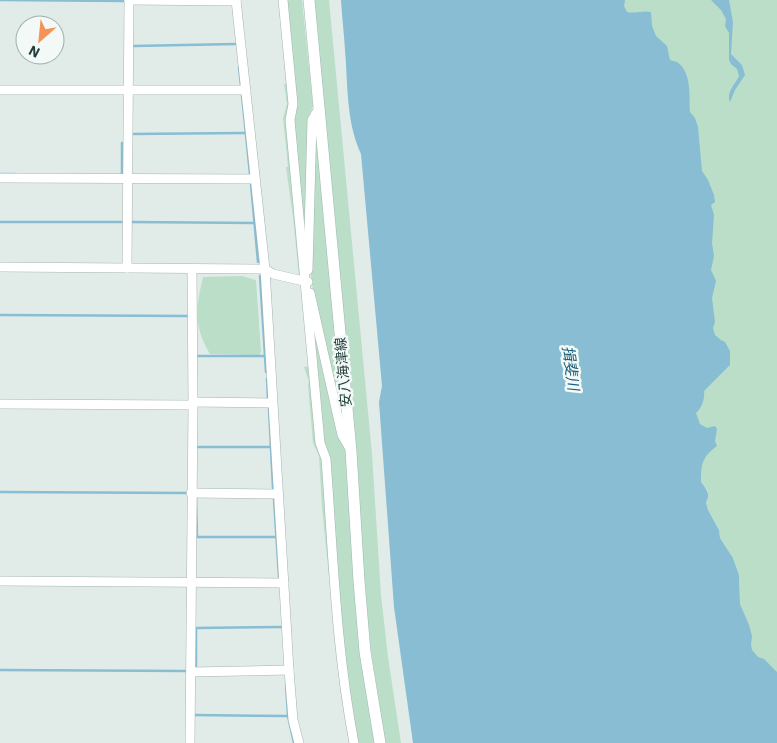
<svg xmlns="http://www.w3.org/2000/svg" width="777" height="743" font-family="'IBM Plex Sans','Noto Sans JP',sans-serif">
<style>
.green{fill:#badec8}
.water{fill:#88bdd3}
.lines{fill:none;stroke-linecap:round;stroke-linejoin:round}
.stream{stroke:#88bdd3;stroke-width:2.5}
.minor-casing{stroke:#a4b4b1;stroke-width:10}
.secondary-casing{stroke:#9fb8b3;stroke-width:12}
.minor{stroke:#fff;stroke-width:9}
.secondary{stroke:#fff;stroke-width:11}
.labels{text-anchor:middle;dominant-baseline:central;stroke-width:5;stroke-linejoin:round;paint-order:stroke}
.street-label{font-size:14px;fill:#213e3a;stroke:#f2f9f6}
.water-label{font-size:15px;font-style:italic;fill:#195e7b;stroke:#f2f9f6}
</style>
<rect width="100%" height="100%" fill="#e1ece9"/>
<g class="green">
<path d="M279,0H281L302,274L299,277L293,217L286,167H288L283,118L287,104L284,84L286,83Z"/>
<path d="M285,0H302L313,106L309,116L307,263H305Z"/>
<path d="M313,0H329L372,454L381,595L388,657L401,743H385L371,650L363,580Z"/>
<path d="M620,0H777V743L746,635L744,616L740,604L739,575L733,558L720,538L719,530L708,510L706,501L708,491L701,482L621,19Z"/>
<path d="M315,121L345,428L311,280L314,123Z"/>
<path d="M242,276L256,280L261,352L259,355L210,354C193,326 196,307 203,277Z"/>
<path d="M309,294L346,450L375,743H356L345,667Z"/>
<path d="M310,366L324,463L352,743H349L340,687L322,507L319,456L313,443L308,385L309,382L304,367Z"/>
</g>
<g class="water">
<path d="M341,0H625L624,6L627,12C636,14 642,10 651,12L652,26L656,36L667,46L670,60C672,61 675,61 677,62C692,72 689,96 690,112L695,118L698,127L702,171L708,180L714,195L715,202L711,205L714,215L712,243L714,256L711,270L716,281L712,298L715,322L713,328L715,335L721,340L725,342L730,351V365L704,391C705,398 702,408 696,413L700,424L707,428L715,426L717,429L715,441L717,446C702,457 701,464 701,482C706,489 711,493 706,502L708,510L719,530L720,538L733,558L739,575L740,604L749,625L752,636L751,645L752,650L758,657L764,659L777,672V743H413L394,607L379,402L382,386L361,154C346,121 348,86 345,50C344,34 342,17 341,0Z"/>
<path d="M711,0H729L733,22L731,54L742,65L745,75L735,90L730,102C726,92 735,85 739,76L737,69L731,64L729,60V33L725,26L726,19L721,10Z"/>
</g>
<g class="lines">
<g class="stream">
<path d="M0,0L124,1"/>
<path d="M133,46L236,44"/>
<path d="M239,67L241,85"/>
<path d="M242,95L250,174"/>
<path d="M130,134L246,133"/>
<path d="M0,174H15"/>
<path d="M120,175H122V143"/>
<path d="M251,184L258,262"/>
<path d="M0,222H122"/>
<path d="M130,222L255,223"/>
<path d="M260,276L266,372"/>
<path d="M0,315L189,316"/>
<path d="M196,356H265"/>
<path d="M267,379L268,399"/>
<path d="M269,409L273,488"/>
<path d="M198,447H271"/>
<path d="M0,492L187,493"/>
<path d="M196,498L197,537H276"/>
<path d="M274,499L279,577"/>
<path d="M196,666V628L282,627"/>
<path d="M0,670L186,671"/>
<path d="M286,683L288,716L294,743"/>
<path d="M194,715L288,716"/>
</g>
<defs>
<g id="minor">
<path d="M129,0L236,1"/>
<path d="M236,0L265,269L289,670L293,720L299,743"/>
<path d="M283,0L293,104L290,120L320,443L326,459C333,554 336,649 354,743"/>
<path d="M0,90H246"/>
<path d="M0,178L255,179"/>
<path d="M0,267L265,269L273,274L308,282"/>
<path d="M127,268L129,0"/>
<path d="M308,270L312,120L318,110"/>
<path d="M310,293L342,435L349,447"/>
<path d="M193,402L272,403"/>
<path d="M0,404L193,405"/>
<path d="M191,493L278,494"/>
<path d="M0,581L284,583"/>
<path d="M191,672L289,670"/>
<path d="M190,743L193,405L192,269"/>
</g>
<path id="secondary" d="M309,0L351,451L359,581L365,652L380,743"/>
</defs>
<use href="#minor" class="minor-casing"/>
<use href="#secondary" class="secondary-casing"/>
<use href="#minor" class="minor"/>
<use href="#secondary" class="secondary"/>
</g>
<g class="labels">
<g class="street-label">
<text transform="translate(343 372) rotate(-95)">安八海津線</text>
</g>
<g class="water-label">
<text transform="translate(571 368) rotate(82)">揖斐川</text>
</g>
</g>
<g transform="translate(40 40) rotate(207)"><circle r="24" fill="#f2f9f6" stroke="#9eaeab"/>
<path d="M0-4L9 19L0 12L-9 19Z" fill="#f69256"/>
<text y="-8" font-size="14" font-weight="bold" text-anchor="middle" fill="#213e3a">N</text>
</g>
</svg>
